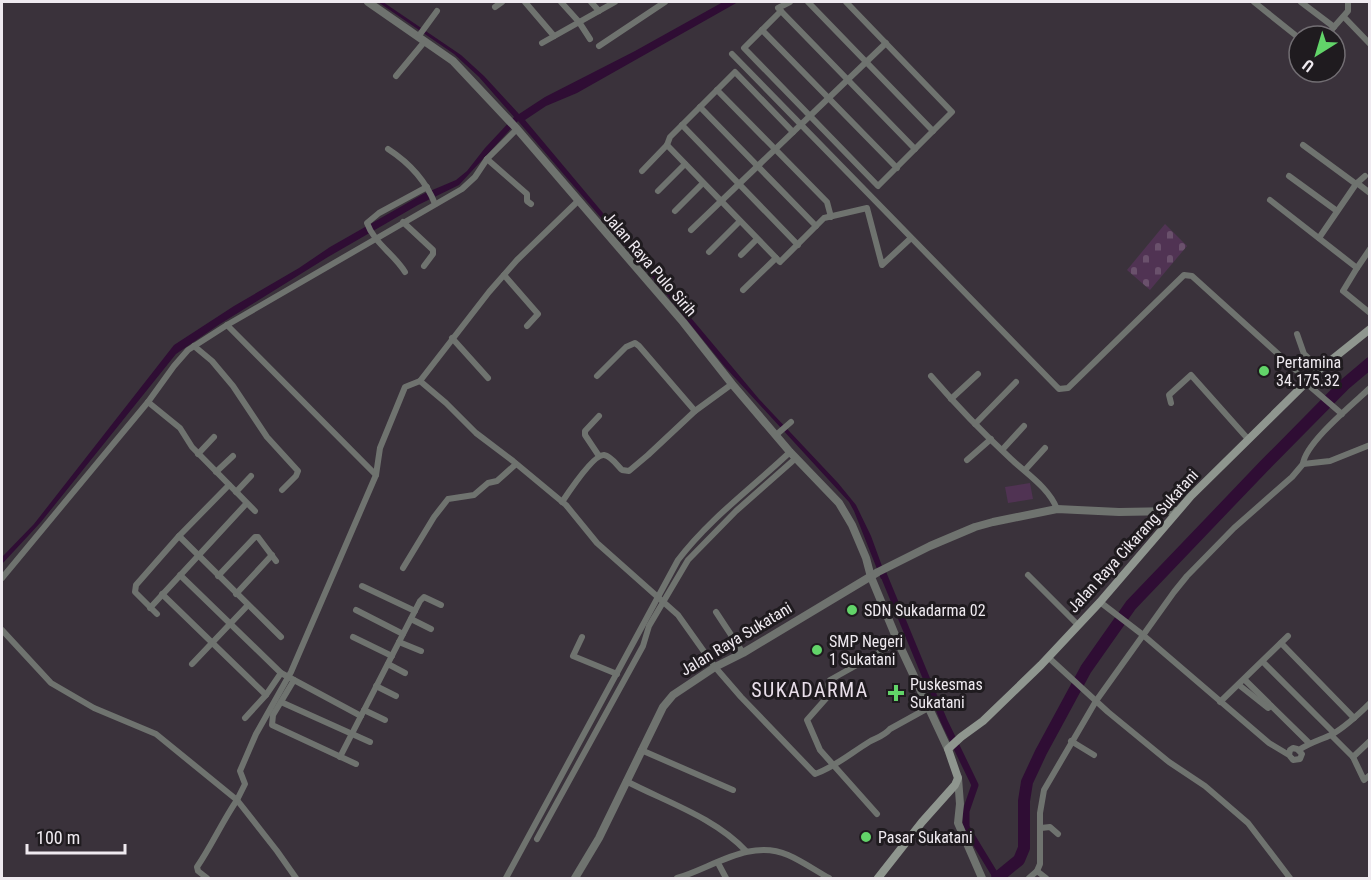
<svg xmlns="http://www.w3.org/2000/svg" width="1371" height="880" font-family="'Roboto Condensed',sans-serif">
<style>
.cemetery{fill:url(#cemetery-stones)}
.park{fill:#503353}
.water{fill:#2f0d34}
.lines{fill:none;stroke-linecap:round;stroke-linejoin:round}
.canal{stroke:#2f0d34;stroke-width:7}
.river{stroke:#2f0d34;stroke-width:12}
.minor{stroke:#6f736f;stroke-width:6}
.tertiary{stroke:#6f736f;stroke-width:8}
.secondary{stroke:#8f968f;stroke-width:8}
.poi-dot{fill:#62d469;stroke:#1f1b1f;stroke-width:2}
.labels{text-anchor:middle;dominant-baseline:central;stroke-width:6;stroke-linejoin:round;paint-order:stroke}
.street-label{font-size:16px;fill:#efeaf0;stroke:#1f1b1f}
.poi-label{font-size:16px;fill:#efeaf0;stroke:#1f1b1f;text-anchor:start}
.quarter-label{font-size:20px;letter-spacing:1.5px;fill:#e9dfea;stroke:#1f1b1f}
</style>
<defs>
<pattern id="cemetery-stones" width="16" height="16" patternUnits="userSpaceOnUse" patternTransform="scale(1.5)"><rect width="16" height="16" fill="#503353"/><path d="M2 7V4a2 2 0 0 1 4 0v3zM10 15v-3a2 2 0 0 1 4 0v3z" fill="#6a516c"/></pattern>
</defs>
<rect width="100%" height="100%" fill="#3a323b"/>
<path class="cemetery" d="M1165,224L1187,246L1150,290L1127,270Z"/>
<path class="park" d="M1030,483L1033,499L1008,503L1005,487Z"/>
<path class="water" d="M378,2H383L461,55L484,76L519,114L545,97L635,51L723,2H738L577,93L546,106L525,120L759,399L838,483L856,505L871,536L886,577L881,579L854,511L849,502L725,367L657,283L518,121L459,185L418,205L328,257L220,324L176,354L41,522L2,564V557L34,524L174,345L234,306L299,268L330,247L423,194L456,180L467,171L485,148L514,117L479,77L454,54Z"/>
<g class="lines">
<path class="canal" d="M882,571L944,721L975,785L966,811V827L997,878"/>
<path class="river" d="M997,878L1019,860L1024,848V801L1027,782L1041,752L1086,669L1131,605L1264,466L1344,385L1370,363"/>
<g class="minor">
<path d="M525,2L554,36"/>
<path d="M561,2L579,22L590,39"/>
<path d="M591,2L599,11"/>
<path d="M790,2L778,8L915,149"/>
<path d="M808,2L933,131"/>
<path d="M1254,2L1299,38"/>
<path d="M1301,2L1334,27"/>
<path d="M495,7L502,2"/>
<path d="M781,11L744,48L878,186L952,112L846,2"/>
<path d="M1344,17L1370,44"/>
<path d="M762,30L897,168"/>
<path d="M1326,36L1348,11V2"/>
<path d="M418,37L437,11"/>
<path d="M542,43L615,2"/>
<path d="M599,46L665,2"/>
<path d="M732,54L1059,389L1068,388L1184,275L1192,276L1308,381"/>
<path d="M396,76L425,41"/>
<path d="M717,90L827,202L831,217"/>
<path d="M700,107L816,226"/>
<path d="M682,125L798,245"/>
<path d="M667,145L780,262L824,218L867,208L882,265L911,238"/>
<path d="M1303,145L1356,184"/>
<path d="M388,149C408,162 426,181 435,204"/>
<path d="M487,159L527,194V201L531,204"/>
<path d="M642,171L667,145L670,137L735,72L793,132"/>
<path d="M1289,176L1337,211"/>
<path d="M1357,183L1370,193"/>
<path d="M658,191L685,164"/>
<path d="M1270,200L1357,268L1343,291L1370,313"/>
<path d="M675,211L703,183"/>
<path d="M403,222L433,250V254L424,266"/>
<path d="M691,230L886,43"/>
<path d="M1319,238L1356,184L1365,176"/>
<path d="M709,252L740,221"/>
<path d="M741,255L757,239"/>
<path d="M1357,268L1370,249"/>
<path d="M405,272C394,254 374,243 367,223L379,213L427,187"/>
<path d="M504,275L538,314L527,326"/>
<path d="M743,290L776,258"/>
<path d="M227,325L376,475"/>
<path d="M1297,334L1304,354L1320,369"/>
<path d="M452,338L488,378"/>
<path d="M194,346L212,361L233,386L267,437L298,471L296,476L282,490"/>
<path d="M597,376L626,347L635,343L639,346L695,411"/>
<path d="M931,376C956,405 983,433 1011,459C1027,474 1049,488 1057,509"/>
<path d="M420,381L446,403L476,433L513,461L566,505L597,543L678,615L715,667L741,697L815,774C835,767 851,753 869,742C876,738 884,736 890,729L928,708"/>
<path d="M1306,383L1342,414"/>
<path d="M951,399L978,374"/>
<path d="M148,402L180,428L192,447L255,511"/>
<path d="M1171,403L1169,395L1191,375L1248,439"/>
<path d="M975,424L1016,382"/>
<path d="M776,435L791,422"/>
<path d="M1002,450L1024,426"/>
<path d="M198,454L214,437"/>
<path d="M599,456L585,435V431L599,416"/>
<path d="M967,460L991,439"/>
<path d="M1303,464C1305,443 1353,404 1370,388"/>
<path d="M1025,470L1045,448"/>
<path d="M216,472L233,456"/>
<path d="M236,492L251,476"/>
<path d="M562,502C568,493 594,454 604,455C611,456 617,465 622,470L629,471L648,455L695,411L732,384"/>
<path d="M179,536L281,637"/>
<path d="M403,568L434,517L448,499L474,495L488,483L497,481L516,464"/>
<path d="M180,575L281,673L361,716"/>
<path d="M1028,575L1078,625"/>
<path d="M218,576L255,537H258L276,561"/>
<path d="M2,578L148,402L174,366L188,350L227,325L462,189L475,177L487,159L517,129"/>
<path d="M362,586L415,611"/>
<path d="M162,594L266,695"/>
<path d="M236,594L272,555"/>
<path d="M1100,602L1143,635L1269,743L1289,755L1293,760L1300,759L1302,754L1297,749L1293,748L1290,750L1289,755"/>
<path d="M150,608L246,504"/>
<path d="M356,610L403,634"/>
<path d="M716,612L743,653"/>
<path d="M157,614L135,592L136,585L179,536L229,485"/>
<path d="M411,619L431,629"/>
<path d="M2,630L51,683L94,708L156,734L237,800L277,851L296,878"/>
<path d="M353,637L392,656"/>
<path d="M582,637L573,656L617,674"/>
<path d="M399,642L421,651"/>
<path d="M1281,643L1354,718"/>
<path d="M1048,657L1108,712L1169,762L1205,786L1248,823L1290,878"/>
<path d="M1263,662L1334,733"/>
<path d="M192,664L248,605"/>
<path d="M388,664L405,673"/>
<path d="M294,680L273,715L272,725L356,764"/>
<path d="M1245,680L1309,743"/>
<path d="M1239,685L1268,708L1271,706"/>
<path d="M376,686L396,696"/>
<path d="M281,702L370,742"/>
<path d="M1220,702L1288,636"/>
<path d="M364,710L385,720"/>
<path d="M245,718L266,695L281,673"/>
<path d="M1331,735L1353,757L1364,780L1370,775"/>
<path d="M1071,741L1094,755"/>
<path d="M641,750L733,790"/>
<path d="M1299,750C1309,743 1320,740 1331,735C1345,727 1358,715 1370,703"/>
<path d="M340,757L420,601L424,597L441,605"/>
<path d="M1353,757L1370,741"/>
<path d="M626,781C666,802 714,817 746,851"/>
<path d="M237,800L245,784L240,771L256,734L291,672L376,475L380,448L405,387L420,381L489,292L517,260L578,201"/>
<path d="M877,814L820,750L807,720L830,694L827,687L830,680L898,642"/>
<path d="M1041,828L1050,827L1058,834"/>
<path d="M537,839L643,646L649,626L688,560L736,511L796,458"/>
<path d="M718,863L726,878"/>
<path d="M1037,871L1046,878"/>
<path d="M207,878L198,871L197,867C212,845 222,822 237,800"/>
<path d="M506,878L678,560C710,518 752,488 790,452"/>
<path d="M677,878C712,868 750,838 788,855C802,861 816,871 829,878"/>
<path d="M1029,878L1037,871L1040,864V813L1044,790L1096,701L1174,592L1187,576L1234,528L1292,477L1303,464L1330,461L1370,445"/>
</g>
<g class="tertiary">
<path d="M368,2L453,61L517,129L683,322L732,384L790,452L839,503L852,525L866,558L871,577L898,642L948,749"/>
<path d="M958,778L960,804L958,823L982,878"/>
<path d="M575,878L599,838L663,707L673,695L715,667L743,653L878,572L930,546L975,527L993,522L1057,509L1119,512L1176,511"/>
</g>
<path class="secondary" d="M878,878L922,822L955,785L958,778L948,749L961,737L983,721L1041,665L1100,602L1191,496L1320,369L1370,329"/>
</g>
<g class="poi-dot">
<circle cx="1264" cy="371" r="6"/>
<circle cx="852" cy="610" r="6"/>
<circle cx="817" cy="650" r="6"/>
<path d="M893 684h6v6h6v6h-6v6h-6v-6h-6v-6h6z"/>
<circle cx="866" cy="837" r="6"/>
</g>
<g class="labels">
<g class="street-label">
<text transform="translate(650 264) rotate(49)">Jalan Raya Pulo Sirih</text>
<text transform="translate(1133 541) rotate(-48)">Jalan Raya Cikarang Sukatani</text>
<text transform="translate(736 639) rotate(-31)">Jalan Raya Sukatani</text>
</g>
<g class="poi-label">
<text x="1276" y="362">Pertamina<tspan x="1276" dy="18">34.175.32</tspan></text>
<text x="864" y="610">SDN Sukadarma 02</text>
<text x="829" y="641">SMP Negeri<tspan x="829" dy="18">1 Sukatani</tspan></text>
<text x="910" y="684">Puskesmas<tspan x="910" dy="18">Sukatani</tspan></text>
<text x="878" y="837">Pasar Sukatani</text>
</g>
<g class="quarter-label">
<text x="810" y="690">SUKADARMA</text>
</g>
</g>
<rect width="1371" height="880" fill="none" stroke="#efeaf0" stroke-width="6"/>
<g transform="translate(1317 54) rotate(217)"><circle r="28" fill="#1f1b1f" stroke="#726e73" stroke-width="1.5"/>
<path d="M0-4.5L10 22L0 15L-10 22Z" fill="#62d469"/>
<text y="-9" font-size="16" font-weight="bold" text-anchor="middle" fill="#efeaf0">U</text>
</g>
<path d="M27 844v9h98v-9" fill="none" stroke="#efeaf0" stroke-width="3"/>
<text x="36" y="844" font-size="18" fill="#efeaf0" stroke="#1f1b1f" stroke-width="4.5" paint-order="stroke">100 m</text>
</svg>
